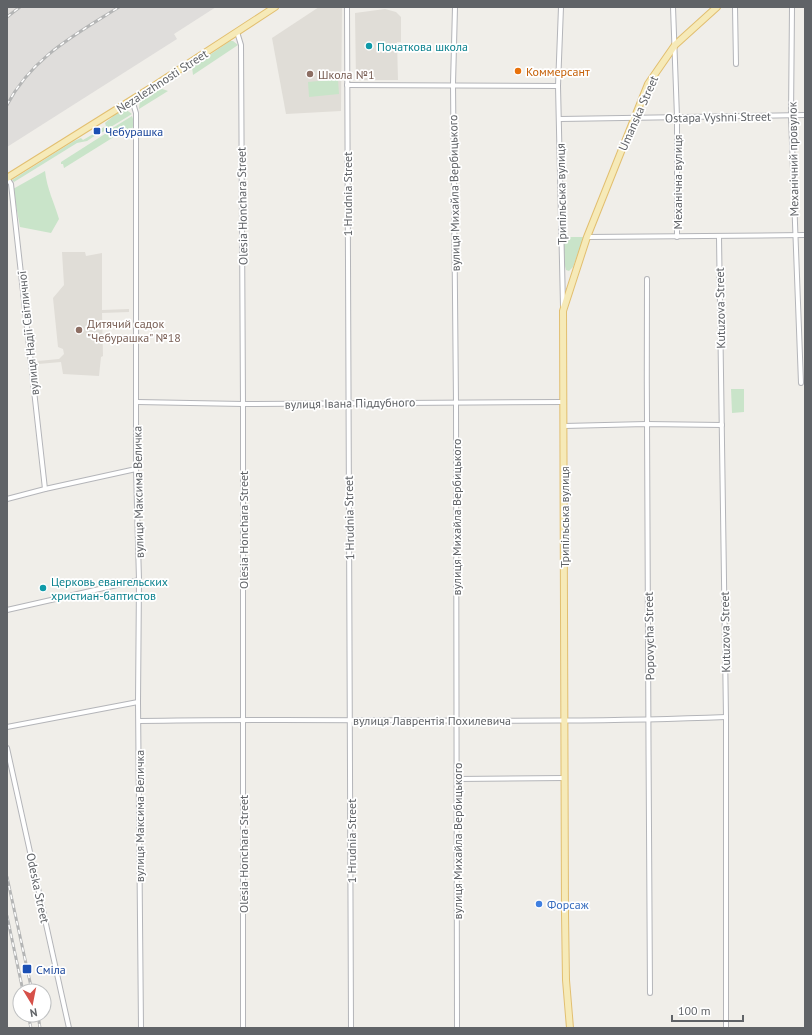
<svg xmlns="http://www.w3.org/2000/svg" width="812" height="1035" font-family="'PT Sans',sans-serif">
<style>
.industrial{fill:#dfdddb}
.education{fill:#e0ddd7}
.green{fill:#c9e4c9}
.lines{fill:none;stroke-linecap:round;stroke-linejoin:round}
.street-casing{stroke:#b4b5b9;stroke-width:6}
.primary-casing{stroke:#e2bf70;stroke-width:8}
.street{stroke:#fff;stroke-width:4}
.primary{stroke:#f6eab8;stroke-width:6}
.rail-casing{stroke:#b4b5b5;stroke-width:3}
.rail{stroke:#fff;stroke-width:1.5;stroke-dasharray:4.5;stroke-linecap:butt}
.culture-dot{fill:#0f9aa8;stroke:#fff;stroke-width:1.5}
.food-dot{fill:#e8710a;stroke:#fff;stroke-width:1.5}
.education-dot{fill:#8d6e63;stroke:#fff;stroke-width:1.5}
.transit-dot{fill:#1a4fb4;stroke:#fff;stroke-width:1.5}
.shop-dot{fill:#3f7fe0;stroke:#fff;stroke-width:1.5}
.labels{text-anchor:middle;dominant-baseline:central;stroke-width:3.5;stroke-linejoin:round;paint-order:stroke}
.culture-label{font-size:12px;fill:#0d838f;stroke:#fff;text-anchor:start}
.food-label{font-size:12px;fill:#c56008;stroke:#fff;text-anchor:start}
.education-label{font-size:12px;fill:#785e54;stroke:#fff;text-anchor:start}
.street-label{font-size:12px;fill:#606367;stroke:#fff}
.transit-label{font-size:12px;fill:#164399;stroke:#fff;text-anchor:start}
.shop-label{font-size:12px;fill:#366cbe;stroke:#fff;text-anchor:start}
</style>
<rect width="100%" height="100%" fill="#f0eee9"/>
<path class="industrial" d="M7,7H216L174,34L177,39L7,147Z"/>
<g class="education">
<path d="M319,7H342L341,111L286,114L272,38Z"/>
<path d="M385,9L396,12L401,17V42H397L398,80H356L355,13Z"/>
<path d="M62,252H85L86,256L102,253V310L129,309V312L102,313L103,356L101,357L99,376L63,374L61,362L38,364V361L59,359L64,354L63,349L58,347L53,298L64,285Z"/>
</g>
<g class="green">
<path d="M230,41H233L238,45L193,75L192,67Z"/>
<path d="M338,79L339,94L309,97L308,82Z"/>
<path d="M157,87L168,91L139,109L140,99Z"/>
<path d="M125,109L132,114L101,133L99,130L106,126L105,123L116,114Z"/>
<path d="M132,116L134,122L131,134L129,135V129L121,133L111,131V129Z"/>
<path d="M108,132L117,135L64,168L63,164H61V162Z"/>
<path d="M95,133L96,135L87,141L77,143L14,182L12,180L74,141L81,138L83,140Z"/>
<path d="M45,171C47,189 54,202 59,219L51,233L20,227L13,189Z"/>
<path d="M563,237H584L573,267L569,271L566,270L565,266Z"/>
<path d="M731,389H744V412L732,413Z"/>
</g>
<g class="lines">
<defs>
<g id="street">
<path d="M347,7L351,1028"/>
<path d="M455,7L453,84L456,402L457,1028"/>
<path d="M561,7L558,86L563,306"/>
<path d="M673,7L677,117V237"/>
<path d="M735,7L736,64"/>
<path d="M792,7L791,116L801,383"/>
<path d="M237,32L241,45L243,404V1028"/>
<path d="M347,85L558,86"/>
<path d="M132,100L136,113V469L139,580L138,702L141,1028"/>
<path d="M560,119L805,115"/>
<path d="M7,178L11,184L45,489"/>
<path d="M587,237L805,235"/>
<path d="M719,237L726,717V1028"/>
<path d="M647,279C646,517 649,755 650,993"/>
<path d="M137,402L243,404L564,402"/>
<path d="M564,426L646,424L722,425"/>
<path d="M7,499L45,489L136,469"/>
<path d="M7,610L139,580"/>
<path d="M139,721C334,717 530,725 726,717"/>
<path d="M7,727L138,702"/>
<path d="M7,748L69,1028"/>
<path d="M457,779L565,778"/>
</g>
<g id="primary">
<path d="M7,178L154,86L275,7"/>
<path d="M570,1028L566,980L565,914L563,311L587,237L648,84L675,45L717,7"/>
</g>
</defs>
<use href="#street" class="street-casing"/>
<use href="#primary" class="primary-casing"/>
<use href="#street" class="street"/>
<use href="#primary" class="primary"/>
<defs>
<g id="rail">
<path d="M7,17L20,7"/>
<path d="M7,105C32,57 75,35 119,7"/>
<path d="M7,877L32,991"/>
<path d="M7,916L23,991"/>
<path d="M28,1015L31,1028"/>
<path d="M38,1015L40,1028"/>
</g>
</defs>
<use href="#rail" class="rail-casing"/>
<use href="#rail" class="rail"/>
</g>
<g class="culture-dot">
<circle cx="369" cy="46" r="4"/>
<circle cx="43" cy="588" r="4"/>
</g>
<circle class="food-dot" cx="518" cy="71" r="4"/>
<g class="education-dot">
<circle cx="310" cy="74" r="4"/>
<circle cx="79" cy="330" r="4"/>
</g>
<g class="transit-dot">
<rect x="93" y="127" width="8" height="8" rx="2"/>
<rect x="22" y="964" width="10" height="10" rx="2"/>
</g>
<circle class="shop-dot" cx="539" cy="904" r="4"/>
<g class="labels">
<g class="culture-label">
<text x="377" y="46">Початкова школа</text>
<text x="51" y="581">Церковь евангельских<tspan x="51" dy="14">христиан-баптистов</tspan></text>
</g>
<g class="food-label">
<text x="526" y="71">Коммерсант</text>
</g>
<g class="education-label">
<text x="318" y="74">Школа №1</text>
<text x="87" y="323">Дитячий садок<tspan x="87" dy="14">"Чебурашка" №18</tspan></text>
</g>
<g class="street-label">
<text transform="translate(162 81) rotate(-33)">Nezalezhnosti Street</text>
<text transform="translate(638 113) rotate(-66)">Umanska Street</text>
<text transform="translate(718 117) rotate(-1)">Ostapa Vyshni Street</text>
<text transform="translate(793 159) rotate(-91)">Механічний провулок</text>
<text transform="translate(677 182) rotate(-90)">Механічна вулиця</text>
<text transform="translate(454 193) rotate(-91)">вулиця Михайла Вербицького</text>
<text transform="translate(347 194) rotate(-90)">1 Hrudnia Street</text>
<text transform="translate(561 194) rotate(-91)">Трипільська вулиця</text>
<text transform="translate(242 206) rotate(-91)">Olesia Honchara Street</text>
<text transform="translate(720 308) rotate(-91)">Kutuzova Street</text>
<text transform="translate(28 333) rotate(-96)">вулиця Надії Світличної</text>
<text transform="translate(350 403) rotate(-1)">вулиця Івана Піддубного</text>
<text transform="translate(138 492) rotate(-91)">вулиця Максима Величка</text>
<text transform="translate(456 517) rotate(-90)">вулиця Михайла Вербицького</text>
<text transform="translate(564 517) rotate(-90)">Трипільська вулиця</text>
<text transform="translate(349 518) rotate(-91)">1 Hrudnia Street</text>
<text transform="translate(243 530) rotate(-90)">Olesia Honchara Street</text>
<text transform="translate(725 632) rotate(-91)">Kutuzova Street</text>
<text transform="translate(649 636) rotate(-91)">Popovycha Street</text>
<text x="432" y="720">вулиця Лаврентія Похилевича</text>
<text transform="translate(139 816) rotate(-90)">вулиця Максима Величка</text>
<text transform="translate(351 841) rotate(-90)">1 Hrudnia Street</text>
<text transform="translate(457 841) rotate(-90)">вулиця Михайла Вербицького</text>
<text transform="translate(243 854) rotate(-90)">Olesia Honchara Street</text>
<text transform="translate(38 888) rotate(78)">Odeska Street</text>
</g>
<g class="transit-label">
<text x="105" y="131">Чебурашка</text>
<text x="36" y="969">Сміла</text>
</g>
<g class="shop-label">
<text x="547" y="904">Форсаж</text>
</g>
</g>
<rect width="812" height="1035" fill="none" stroke="#606367" stroke-width="16"/>
<g transform="translate(32 1003) rotate(170)"><circle r="19" fill="#ffffff" stroke="#bfc1c2"/>
<path d="M0-3L7 15L0 10L-7 15Z" fill="#d65049"/>
<text y="-6" font-size="11" font-weight="bold" text-anchor="middle" fill="#606367">N</text>
</g>
<path d="M672 1015v6h71v-6" fill="none" stroke="#606367" stroke-width="2"/>
<text x="678" y="1015" font-size="12" fill="#606367" stroke="#ffffff" stroke-width="3" paint-order="stroke">100 m</text>
</svg>
